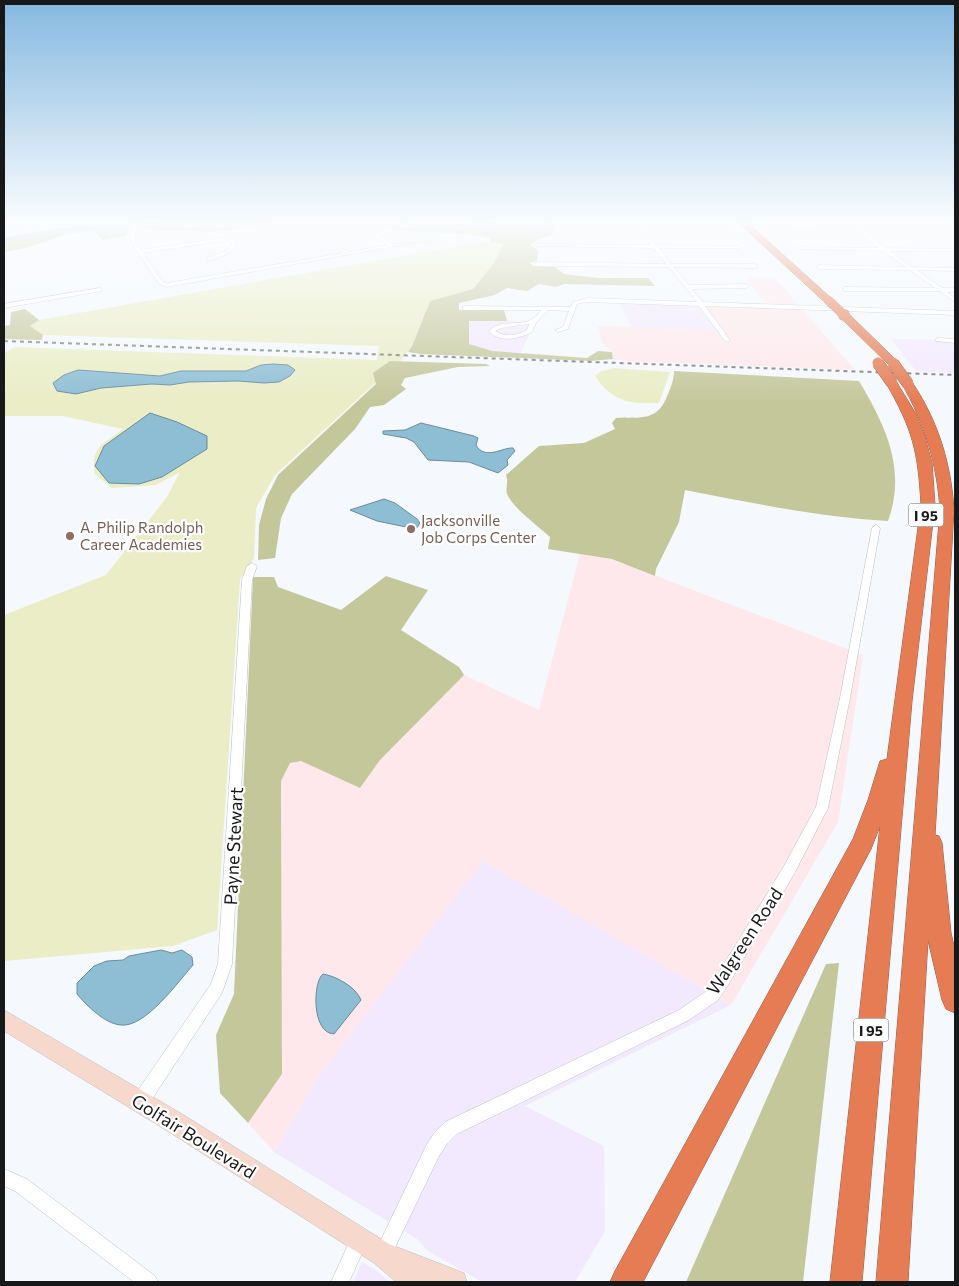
<svg xmlns="http://www.w3.org/2000/svg" width="959" height="1286" font-family="Commissioner,sans-serif">
<style>
.commercial{fill:#f3e9fe}
.industrial{fill:#fee8eb}
.green{fill:#eaedc5}
.forest{fill:#c4c79a}
.water{fill:#8ebed4;stroke:#6a8c9c}
.lines{fill:none;stroke-linecap:round;stroke-linejoin:round}
.river{fill:#8ebed4;fill-rule:evenodd}
.minor-casing{stroke:#bcc0c4;stroke-width:1}
.secondary-casing{stroke:#bcc0c4;stroke-width:1}
.motorway-casing{stroke:#9d593f;stroke-width:1}
.minor{fill:#fff;fill-rule:evenodd}
.secondary{fill:#f7d8cc;fill-rule:evenodd}
.motorway{fill:#e57c54;fill-rule:evenodd}
.rail{stroke:#7a7c7f;stroke-width:2;stroke-dasharray:4 4;stroke-linecap:butt}
.motorway-bridge-far1-casing{stroke:#9d593f;stroke-width:9;stroke-linecap:butt}
.motorway-bridge-casing{stroke:#9d593f;stroke-width:12;stroke-linecap:butt}
.motorway-bridge-far1{stroke:#e57c54;stroke-width:9}
.motorway-bridge{stroke:#e57c54;stroke-width:11}
.education-dot{fill:#8d6e63;stroke:#fff;stroke-width:2}
.labels{text-anchor:middle;dominant-baseline:central;stroke-width:4.5;stroke-linejoin:round;paint-order:stroke}
.shield{fill:#fff;stroke:#5d5d5e;stroke-width:1}
.shield-label{font-size:14px;font-weight:bold;fill:#171819}
.education-label{font-size:15px;fill:#785e54;stroke:#fff;text-anchor:start}
.near-street-label{font-size:18px;fill:#171819;stroke:#fff}
</style>
<rect width="100%" height="100%" fill="#f5f8fc"/>
<g class="commercial">
<path d="M620,302L704,305L721,330L631,327Z"/>
<path d="M469,321H535L521,353L492,351L468,344Z"/>
<path d="M891,339L955,340V373L916,371Z"/>
<path d="M483,860L731,1005L525,1106L604,1146L605,1231L575,1282H482L428,1251L417,1239L274,1152L318,1077Z"/>
<path d="M362,1262L374,1269L391,1282H353Z"/>
</g>
<g class="industrial">
<path d="M745,277L775,278L855,370L625,361L613,359L612,352L603,344L598,326L721,330L704,305L767,306Z"/>
<path d="M580,554L612,559L863,655L838,822L731,1005L483,861L318,1077L274,1152L248,1123L282,1074L281,781L290,762L301,761L360,788L380,760L464,675L539,710Z"/>
</g>
<g class="green">
<path d="M490,242L503,244L494,263L473,289L430,301L413,344L397,367L374,384L275,475L256,508L254,558L240,579L217,930L173,946L4,961V615L106,575L167,497L180,472L156,485L112,488L95,474C90,446 104,444 123,429L63,416H4V353L15,347L377,360L379,346L43,335L30,326L39,320L464,245Z"/>
<path d="M614,368L670,372L659,403C629,404 613,402 595,376L600,372Z"/>
</g>
<g class="forest">
<path d="M185,222H292L212,232L141,229L144,225Z"/>
<path d="M374,222C395,222 415,228 435,228C476,229 516,222 557,222L551,236L540,238L530,245L538,250L537,261L530,263L533,266L555,267L564,274L598,278H648L655,286L564,284L556,287L539,284L527,291L507,288L495,295L459,303V310H504L507,321H469V344L492,351L587,358L598,351L612,352L613,359L591,361L420,354L408,352L413,344L430,301L473,289L494,263L503,244L490,242V238L469,234L400,231Z"/>
<path d="M130,226L126,236L102,240L95,231L67,234L26,248L4,252V242L39,234Z"/>
<path d="M25,309L39,320L30,326L43,335L42,340L4,339V326L10,325L11,312Z"/>
<path d="M390,361L486,364L490,366L458,367L405,378L401,385L406,389L384,405L370,407L355,429L292,494L281,518L275,558L258,560L259,525L266,499L278,475L376,384L373,373Z"/>
<path d="M674,371L859,381C885,425 907,469 888,521C819,517 752,503 685,490L679,522L656,569L655,576L612,559L548,549L550,537C537,525 514,509 507,494C505,488 509,482 506,475L539,446L584,443L615,429L612,423L616,418C641,417 658,422 668,394C671,387 674,379 674,371Z"/>
<path d="M386,576L428,590L401,630L459,667L464,675L380,760L360,788L301,761L290,763L281,781L282,1074L248,1123L220,1093L216,1035L234,994L253,577H274L278,587L341,610Z"/>
<path d="M839,963L803,1282H686L826,964Z"/>
</g>
<g class="water">
<path d="M273,364L288,365L295,370L290,376L279,382L264,383L238,381L189,382L170,385L152,384L101,388L76,394L57,391L53,383L64,375L78,370L160,376L181,371H246L261,365Z"/>
<path d="M150,413L177,422L207,436V449L162,477L139,484L109,483L95,466L104,446Z"/>
<path d="M421,423L474,436L478,438L476,445C485,461 503,447 513,448L515,451L507,460L508,465L498,473L469,462L428,460L414,442L406,438L383,434V431L405,430Z"/>
<path d="M384,499L395,503L417,519L420,523L416,529L377,521L350,510Z"/>
<path d="M161,950L172,953L182,950L192,957L193,965C178,982 145,1028 121,1025C105,1024 86,1005 77,994V983L94,966L107,961L123,960L129,956Z"/>
<path d="M323,974C336,976 356,987 361,1000L334,1034C311,1033 313,981 323,974Z"/>
</g>
<g class="lines">
<g class="river">
<path d="M139,222H180L52,233L4,242V238L52,229Z"/>
<path d="M396,222L431,225L512,222L431,229Z"/>
</g>
<defs>
<g id="minor">
<path d="M4,222H9L19,231L15,232Z"/>
<path d="M134,222H138L134,240L141,250L281,229H360L378,233L393,244L428,241L430,242L407,244L167,287L159,284L130,240ZM281,231H360L374,235L388,245L348,252L337,244L335,245L343,253L167,283L163,282L143,253L229,240L232,244L226,251L206,258L208,261C220,257 231,255 237,244L233,239Z"/>
<path d="M845,222H851L861,230L955,231V233L865,232L886,248L955,249V251H890L912,267L955,268V271L917,270L942,288H955V292H947L955,298V302L940,291H845L842,289L845,287L935,288L910,270L819,269L816,267L819,265L906,267L883,251L796,249L794,248L796,247L879,248L858,232L770,231L768,230L770,229L854,230Z"/>
<path d="M637,223L642,227L725,229L727,230L725,231L644,230L656,245L739,246L741,247L739,248H659L671,264H755L758,266L755,268L674,267L689,285L746,284L749,286L746,288L692,289L703,302L955,311V315L705,306L730,340L727,342L725,341L699,306L587,302L577,304L568,329L558,332L555,330L563,327L569,311L548,310L536,323L532,332C518,339 502,343 489,332C499,318 520,327 532,319C536,317 539,313 541,310H465L462,308L465,306L571,307L573,302L587,298L697,302L669,267L537,266L534,264L537,262L666,264L653,248L537,246L535,245L537,244L651,245L639,230L565,229L563,228L565,227H637L635,224ZM529,324L527,330C517,335 506,338 495,331L502,328Z"/>
<path d="M100,288L103,290L102,291L4,308V304Z"/>
<path d="M938,338L955,339V343L936,341V339Z"/>
<path d="M876,525L880,528L850,698L828,808L794,874L728,985L718,1000L689,1020L457,1134L447,1144L439,1156L389,1260L383,1263L377,1260L374,1254L377,1248L427,1144L435,1132L445,1122L679,1010L708,990L784,866L816,807L840,698L872,528Z"/>
<path d="M252,563L257,566L252,580L232,964L222,993L146,1108L140,1110L134,1108L132,1102L134,1096L211,984L218,964L242,580L247,566Z"/>
<path d="M4,1169L27,1179L155,1276L158,1282H134L15,1191L4,1186Z"/>
<path d="M359,1231L365,1234L368,1240L349,1282H331L353,1234Z"/>
</g>
<path id="secondary" d="M4,1010L182,1114L389,1244L464,1273L467,1282H396L374,1263L166,1130L4,1031Z"/>
<g id="motorway">
<path d="M738,222H747L831,298V302H825Z"/>
<path d="M845,313L849,314L897,361L899,363L897,365H889L841,318V314Z"/>
<path d="M892,380L896,381L916,414L925,437L932,463L935,505L912,701L862,1282H830L880,826L871,849L643,1282H610L615,1271L853,839L868,800L880,761L887,759L921,505C918,451 913,430 886,383Z"/>
<path d="M908,380L912,382C938,421 951,463 954,510L935,835L939,836L942,843L951,933L955,950V1013L946,1009L942,1000L928,940L908,1282H876L940,510C937,464 925,424 902,384Z"/>
</g>
</defs>
<use href="#minor" class="minor-casing"/>
<use href="#secondary" class="secondary-casing"/>
<use href="#motorway" class="motorway-casing"/>
<use href="#minor" class="minor"/>
<use href="#secondary" class="secondary"/>
<use href="#motorway" class="motorway"/>
<path class="rail" d="M4,341L955,375"/>
<defs>
<path id="motorway-bridge-far1" d="M828,300L845,316"/>
<g id="motorway-bridge">
<path d="M843,314L845,316"/>
<path d="M878,363L892,383"/>
<path d="M893,363L908,384"/>
</g>
</defs>
<use href="#motorway-bridge-far1" class="motorway-bridge-far1-casing"/>
<use href="#motorway-bridge" class="motorway-bridge-casing"/>
<use href="#motorway-bridge-far1" class="motorway-bridge-far1"/>
<use href="#motorway-bridge" class="motorway-bridge"/>
</g>
<linearGradient id="sky" x2="0" y2="1"><stop stop-color="#84b8e0"/><stop offset="0.55" stop-color="#fafcfe"/><stop offset="1" stop-color="#fafcfe" stop-opacity="0"/></linearGradient>
<rect width="959" height="403" fill="url(#sky)"/>
<g class="education-dot">
<circle cx="411" cy="529" r="5"/>
<circle cx="70" cy="536" r="5"/>
</g>
<g class="labels">
<g class="shield">
<rect x="908.5" y="503.5" width="35" height="23" rx="4"/>
<rect x="853.5" y="1018.5" width="35" height="23" rx="4"/>
</g>
<g class="shield-label">
<text x="926" y="515">I 95</text>
<text x="871" y="1030">I 95</text>
</g>
<g class="education-label">
<text x="421" y="520">Jacksonville<tspan x="421" dy="17">Job Corps Center</tspan></text>
<text x="80" y="527">A. Philip Randolph<tspan x="80" dy="17">Career Academies</tspan></text>
</g>
<g class="near-street-label">
<text transform="translate(233 846) rotate(-87)">Payne Stewart</text>
<text transform="translate(744 941) rotate(-57)">Walgreen Road</text>
<text transform="translate(194 1136) rotate(32)">Golfair Boulevard</text>
</g>
</g>
<rect width="959" height="1286" fill="none" stroke="#171819" stroke-width="10"/>
</svg>
